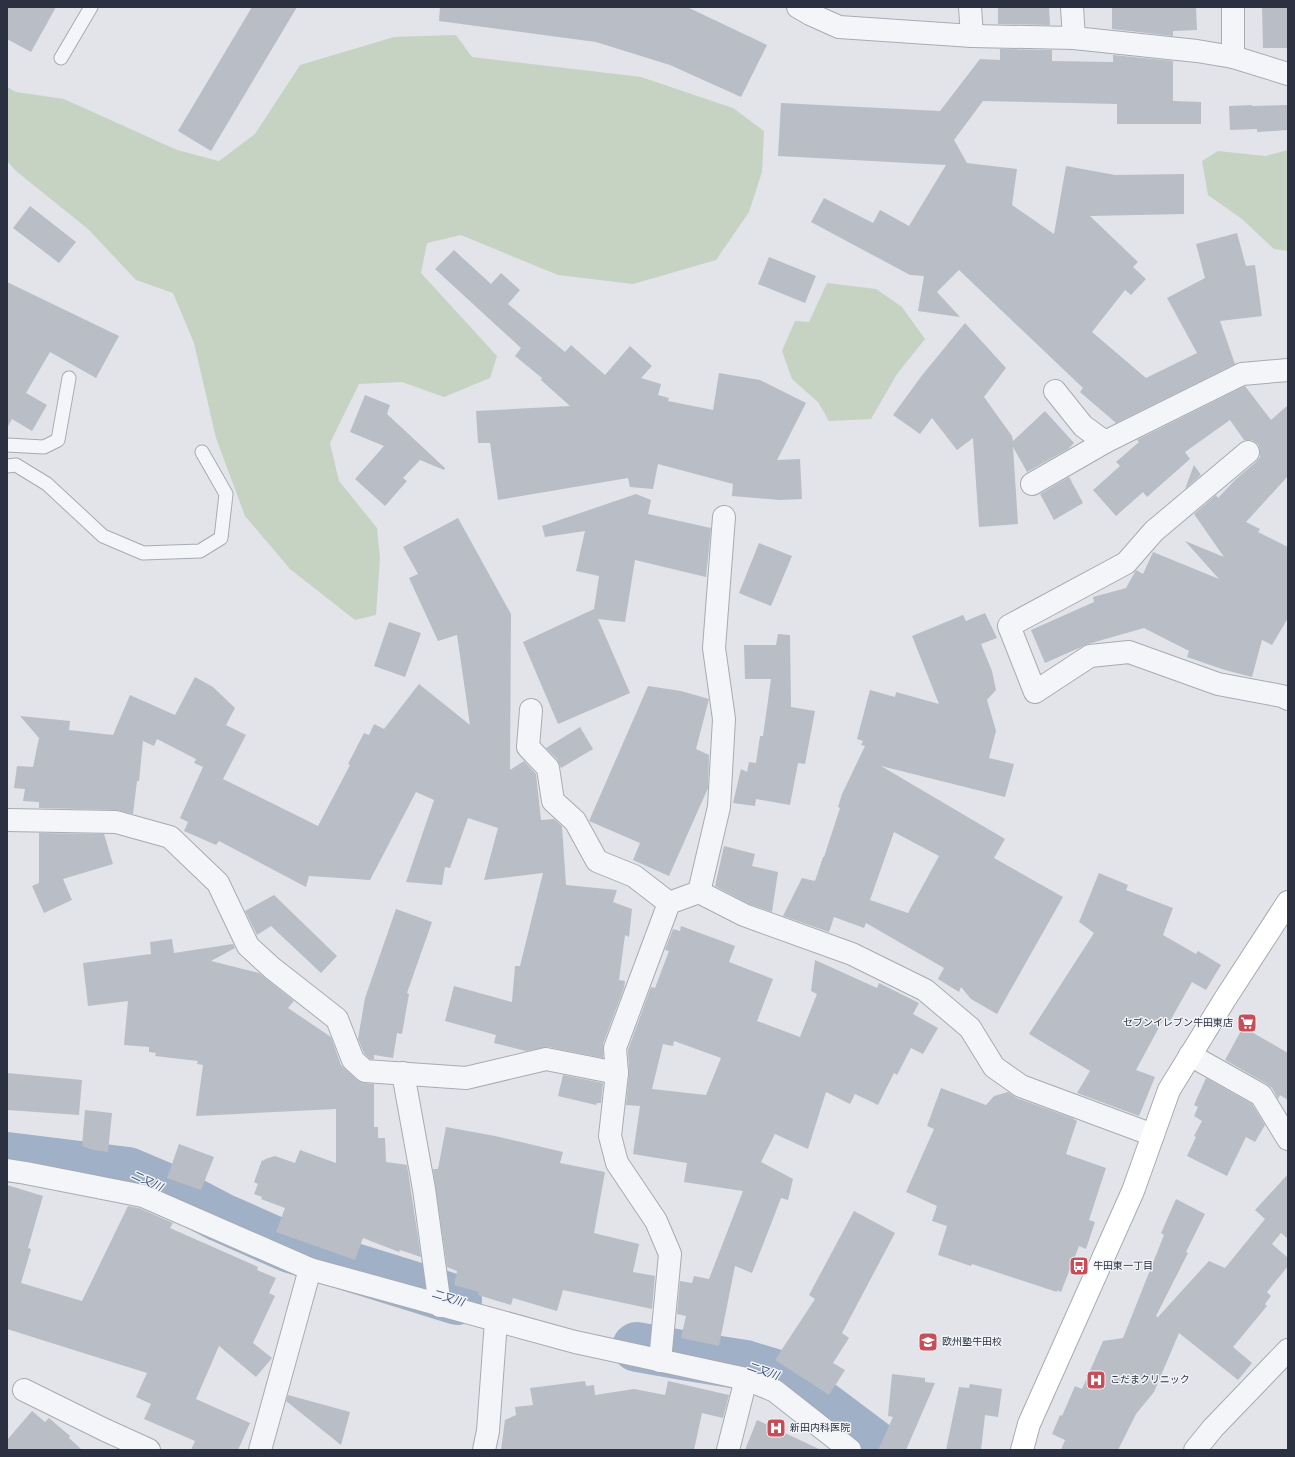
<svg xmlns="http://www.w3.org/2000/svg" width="1295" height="1457" font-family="Rubik,'Noto Sans JP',sans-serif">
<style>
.green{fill:#c6d3c3}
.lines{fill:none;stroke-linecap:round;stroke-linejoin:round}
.river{stroke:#9fb0c7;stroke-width:50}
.building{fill:#b9bdc6;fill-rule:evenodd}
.lane-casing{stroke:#a7abb3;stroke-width:15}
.street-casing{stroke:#a7abb3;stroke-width:24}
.secondary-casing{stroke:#a7abb3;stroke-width:24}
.lane{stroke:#f4f5f8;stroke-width:13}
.street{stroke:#f4f5f8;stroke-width:22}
.secondary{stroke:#fff;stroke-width:22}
.labels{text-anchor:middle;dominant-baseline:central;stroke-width:3;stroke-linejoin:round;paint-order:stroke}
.poi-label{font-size:10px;fill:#2b3140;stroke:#f1f3f7;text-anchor:start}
.water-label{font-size:11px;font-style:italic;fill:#374d72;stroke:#f1f3f7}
</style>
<rect width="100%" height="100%" fill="#e2e4e9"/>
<g class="green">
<path d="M456,35L472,57L641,77L733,108L764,131L762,172L749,212L716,260L633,284L558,275L461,235L427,243L421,273L497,356L490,378L444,397L402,382L359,384L330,443L339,481L377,528L380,558L376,615L355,620L290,569L245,516L216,438L194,343L173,293L136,280L88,229L16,171L7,161V87L16,92L64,99L177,150L219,161L255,134L300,65L394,37Z"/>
<path d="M1288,150V251L1274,249L1242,219L1208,195L1202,161L1218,151L1265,156Z"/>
<path d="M827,283L876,289L902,307L925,339L897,374L871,419L829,421L818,402L792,379L782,351L795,321L809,322Z"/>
</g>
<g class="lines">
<g class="river">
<path d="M7,1157L128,1172L161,1186L220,1217L290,1248L457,1300"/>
<path d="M637,1347L688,1356L745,1365L781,1376L829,1411L881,1450"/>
</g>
</g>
<g class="building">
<path d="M7,7H56L31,52L7,39Z"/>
<path d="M252,7H297L211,151L178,131Z"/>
<path d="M440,7H687L767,45L741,97L670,65L596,42L439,21Z"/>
<path d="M998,7H1049L1050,25L998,24Z"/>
<path d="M1112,7H1196L1197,30L1173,31V36L1112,29Z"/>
<path d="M1262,7H1288V48H1263Z"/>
<path d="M1000,49L1052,50V61L1113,62V55L1173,61V101L1201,102V124H1117V104L983,101L954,140L967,163L1017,169L1012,205L1054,234L1066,166L1115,175L1184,174V214L1090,216L1138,262L1133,267L1146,279L1131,295L1125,290L1092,332L1146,378L1197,353L1167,298L1205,278L1196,244L1237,233L1246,266L1255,265L1262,316L1220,321L1235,364L1116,423L1080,392L1083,388L959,270L937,292L960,317L918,311L924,276L910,275L811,222L824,198L873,223L880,210L909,226L946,165L778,156L781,103L940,111L980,59L1000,60Z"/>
<path d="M1252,105V106L1288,105V130L1257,132V129L1230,130L1229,106Z"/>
<path d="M30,206L76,242L59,263L13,228Z"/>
<path d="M454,250L491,284L501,273L520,290L508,304L565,352L571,345L605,375L630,346L652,366L641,378L661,384L658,395L669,398L668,401L713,410L719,373L760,380L806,403L777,460L800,459L802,499L780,500L732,496L733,484L658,464L653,489L630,487L628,478L498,500L490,443H478L476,411L570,406L541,380L542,378L515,356L521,348L435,269Z"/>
<path d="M769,257L816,276L805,303L758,284Z"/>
<path d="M7,282L119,336L96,378L50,352L26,393L47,405L32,431L12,419L7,428Z"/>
<path d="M965,323L1006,368L984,397L1012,436L1013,441L1045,411L1074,443L1068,449L1027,472L1013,447L1018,524L979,527L973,438L957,450L932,418L920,434L893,415L923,374Z"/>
<path d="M1245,386L1271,420L1288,405V476L1246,522L1260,529L1258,532L1288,547V618L1272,645L1262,640L1252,677L1225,670L1187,657L1189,651L1144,628L1088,644L1045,663L1031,630L1094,602L1093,597L1126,588L1136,570L1143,574L1153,552L1219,579L1185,541L1224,557L1194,514L1216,495L1218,498L1236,479L1256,462L1260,457V450L1258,444L1252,440H1244L1230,420L1185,452L1190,459L1147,497L1143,492L1116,516L1093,490L1120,466L1116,462L1139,442L1137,440Z"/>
<path d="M365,395L390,405L387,414L445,468L444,470L420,460L403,478L407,481L385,506L355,479L384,446L350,432Z"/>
<path d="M1194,465L1201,475L1185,489Z"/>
<path d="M1069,477L1083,503L1054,520L1040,494Z"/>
<path d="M636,494L651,500L648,514L711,528L706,577L635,560L625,622L598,619L630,693L558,724L523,642L594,609L599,576L576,571L585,531L545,537L542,526Z"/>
<path d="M458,518L511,614L510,770L524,761L536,774L541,820L554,819L562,826L566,885L617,890L613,902L632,909L629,937L625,935L619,980L625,981L624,988L603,1044V1058L548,1047L526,1051L494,1043L496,1035L445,1021L454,986L512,1002L515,966H520L543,873L484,880L498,828L468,818L450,868L445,867L442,885L406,882L434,800L416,792L370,880L309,876L306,887L219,841L216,845L184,831L188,822L180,818L203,767L194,763L196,759L157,739L154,746L143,741L139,781H137L133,814L116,810L39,808V802L23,801L25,789L14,788L17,766L33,767L39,738L20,716L70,721L69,730L113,735L130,695L175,715L195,677L213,687L235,708L226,725L246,735L223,779L318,826L350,765L348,764L364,733L369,735L374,724L384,729L419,684L470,725L457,635L438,641L409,578L418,574L403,547Z"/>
<path d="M759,543L792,556L771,606L739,593Z"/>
<path d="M985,613L997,638L981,644L992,671L996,690L987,700L996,731L989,758L1014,764L1005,797L881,766L1005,839L994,858L1063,897L997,1014L971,999L961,987L959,992L938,979L944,968L866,923L864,928L834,917L829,932L783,916L802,878L815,881L823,857H824L840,808L838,807L842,794L865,746L861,745L863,741L857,739L870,690L895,697L896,692L939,704L912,636L963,615L966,621ZM894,832L939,856L908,913L870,900Z"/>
<path d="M389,622L421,633L405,677L374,666Z"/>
<path d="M778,634L790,635L791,707L815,711L805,764L798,763L790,805L756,799L755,806L733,803L741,769L747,772L749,762L756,763L760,736H763L771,679H745L744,645H776Z"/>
<path d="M648,686L681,691L709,699L696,749L709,755L708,788L669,876L633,860L640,843L589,821Z"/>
<path d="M580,727L593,749L561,768L557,759L546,748Z"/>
<path d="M39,833L104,834L113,864L63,879L72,900L44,913L32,886L39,883Z"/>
<path d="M724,846L755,854L752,866L778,872L772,912L749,904L715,886Z"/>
<path d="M1099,873L1128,885L1126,890L1173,908L1163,935L1196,954L1198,951L1221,965L1206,990L1192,982L1170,1021L1164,1018L1136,1070L1155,1077L1139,1116L1077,1093L1090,1071L1029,1034L1094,933L1079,922Z"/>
<path d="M274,895L337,956L321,973L271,926L257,935L245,911Z"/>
<path d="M396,909L432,922L407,993L409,994L402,1034L397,1033L393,1058L374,1055V1059H370L364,1053L358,1039L365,998Z"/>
<path d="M681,926L735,946L729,962L773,979L757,1021L800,1037L817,994L811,991L815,960L877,988L879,983L919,1003L913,1014L938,1028L923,1054L911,1048L897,1075L894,1073L878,1105L855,1094L850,1104L826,1092L808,1149L775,1134L761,1162L793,1179L788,1200L781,1198L752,1273L735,1266L719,1346L681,1338L686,1316L677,1314L680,1281L692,1283L694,1276L709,1279L743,1191L684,1182L687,1163L633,1154L640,1106L626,1105L629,1074L628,1050L651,987L655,988L669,951L665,950L673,929L680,931ZM674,1041L721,1058L706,1095L652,1089L663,1044L673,1046Z"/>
<path d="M172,939L174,953L233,944L235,948L211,961L259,973L294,1001L288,1008L331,1037L341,1065L345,1069L357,1080L364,1083L374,1084V1127H378V1138H385L386,1162L407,1165L421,1257L400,1250L399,1252L363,1238L355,1260L276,1232L285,1208L261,1199L262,1197L254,1194L258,1184L254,1182L262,1160L264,1161L265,1159L275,1156L295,1163L300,1150L336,1163V1109L196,1116L203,1065L197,1064L198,1061L155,1056L156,1053L149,1052V1047L124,1045L128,1001L88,1006L83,963L151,954L150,942Z"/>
<path d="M1243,1027L1288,1053V1100L1280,1095L1278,1099L1272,1088L1267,1084L1225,1060Z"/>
<path d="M7,1073L82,1080L79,1115L7,1110Z"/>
<path d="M563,1075L603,1083L601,1103H597L596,1105L558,1096Z"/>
<path d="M1206,1078L1252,1104L1265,1125L1255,1142L1246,1137L1227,1176L1187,1156L1196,1137L1194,1136L1202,1121L1194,1116L1198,1107L1194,1105Z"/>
<path d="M941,1088L986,1105L994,1096L1008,1092L1017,1098L1072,1118L1077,1121L1066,1154L1106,1168L1089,1220L1095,1222L1086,1249L1079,1246L1061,1292L1057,1290V1292L972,1264L971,1266L938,1255L947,1226L932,1221L937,1206L906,1192L934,1129L927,1126Z"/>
<path d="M85,1110L112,1113L108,1152L93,1150L82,1146Z"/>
<path d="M446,1127L495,1136L563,1152L560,1163L605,1172L594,1233L639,1244L633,1272L655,1276L652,1309L563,1290L557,1311L513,1298L511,1305L478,1295L479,1292L454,1285L457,1271L447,1267L433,1169H438Z"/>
<path d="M179,1144L214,1157L201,1190L167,1178Z"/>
<path d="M1288,1174V1239L1281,1233L1272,1244L1288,1258V1266L1267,1292L1271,1296L1265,1304L1267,1306L1233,1347L1252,1363L1238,1380L1179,1333L1154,1392L1136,1414L1118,1450H1061L1065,1440L1052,1434L1060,1415L1062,1416L1075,1386L1082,1389L1103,1341L1123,1338L1164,1235L1161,1233L1176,1199L1205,1214L1186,1252L1188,1253L1156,1316L1158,1317L1209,1261L1225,1268L1265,1219L1255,1210Z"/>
<path d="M7,1185L43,1196L28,1248L31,1249L21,1283L82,1301L128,1206L139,1208L173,1223L170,1228L258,1267L257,1270L276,1278L269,1293L275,1296L253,1343L272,1358L256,1377L219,1346L196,1399L250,1423L238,1450H191L195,1441L144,1419L151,1404L136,1397L147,1373L7,1329Z"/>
<path d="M854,1211L895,1233L842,1333L849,1338L833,1363L845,1370L829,1395L775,1360L815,1299L809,1295Z"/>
<path d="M892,1374L925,1378V1382L935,1383L906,1450H878L893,1417L888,1416Z"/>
<path d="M585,1381L586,1386L594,1385L595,1395L634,1389L665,1395L668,1381L729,1395L723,1418L702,1413L694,1450H501L505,1420L516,1415L515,1407L533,1405L530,1388Z"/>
<path d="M970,1384L1002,1389L998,1417L985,1415L981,1450H946L959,1387L969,1388Z"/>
<path d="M288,1395L350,1412L341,1445L286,1401Z"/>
<path d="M32,1411L45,1422L49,1418L70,1436L69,1438L82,1450H7V1440Z"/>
<path d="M757,1420L821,1450H745Z"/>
</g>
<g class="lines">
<defs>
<g id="lane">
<path d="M61,58L91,7"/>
<path d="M7,445L44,447L58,440L69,378"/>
<path d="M7,466L16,465L47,484L103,536L143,553L200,551L221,538L226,494L202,452"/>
</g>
<g id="street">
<path d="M798,7L810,14L839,27L972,36L1074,38L1197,51L1233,57L1288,74"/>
<path d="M970,7L972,36"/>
<path d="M1072,7L1074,38"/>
<path d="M1233,7V57"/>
<path d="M1055,391L1083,426L1105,442"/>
<path d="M1248,452L1154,531L1126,563L1009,626L1035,692L1090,656L1129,652L1218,684L1282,696L1288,699"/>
<path d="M1032,484L1105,442L1242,374L1288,370"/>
<path d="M531,710L528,747L548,768L553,801L575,821L597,861L634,876L669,903"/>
<path d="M7,820L116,822L170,837L218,883L248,946L272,968L337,1019L353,1060L365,1071L466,1078L546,1059L617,1073"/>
<path d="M699,892L719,807L724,719L714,648L724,517"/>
<path d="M1190,1055L1261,1095L1288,1139"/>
<path d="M403,1073L424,1189L440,1306"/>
<path d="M7,1170L26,1173L143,1196L310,1269L575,1342L746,1379L775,1391L850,1450"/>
<path d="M660,1361L670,1254L656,1221L617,1163L610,1136L617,1073L615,1048L669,903L699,892L744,915L852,954L925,990L970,1028L994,1067L1021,1086L1153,1135"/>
<path d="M24,1390L105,1430L149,1450"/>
<path d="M260,1450L310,1269"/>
<path d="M484,1450L488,1431L496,1321"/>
<path d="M728,1450L746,1379"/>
<path d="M1195,1450L1213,1428L1288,1350"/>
</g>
<path id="secondary" d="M1022,1450L1029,1424L1133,1191L1169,1090L1225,999L1288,902"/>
</defs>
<use href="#lane" class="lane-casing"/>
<use href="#street" class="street-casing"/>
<use href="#secondary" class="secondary-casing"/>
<use href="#lane" class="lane"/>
<use href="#street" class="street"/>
<use href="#secondary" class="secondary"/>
</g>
<defs>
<symbol id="supermarket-square" viewBox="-11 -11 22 22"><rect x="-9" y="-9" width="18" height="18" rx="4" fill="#c74e58" stroke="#f1f3f7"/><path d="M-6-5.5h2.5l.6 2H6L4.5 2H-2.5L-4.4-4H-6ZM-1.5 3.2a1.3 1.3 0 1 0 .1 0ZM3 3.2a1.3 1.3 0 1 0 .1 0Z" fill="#fff"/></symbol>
<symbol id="bus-square" viewBox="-11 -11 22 22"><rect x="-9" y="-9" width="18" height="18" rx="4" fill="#c74e58" stroke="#f1f3f7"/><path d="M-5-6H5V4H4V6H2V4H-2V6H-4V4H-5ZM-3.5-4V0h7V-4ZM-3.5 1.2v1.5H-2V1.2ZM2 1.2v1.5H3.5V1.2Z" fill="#fff"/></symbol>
<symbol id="school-square" viewBox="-11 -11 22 22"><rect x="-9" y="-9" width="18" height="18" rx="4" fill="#c74e58" stroke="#f1f3f7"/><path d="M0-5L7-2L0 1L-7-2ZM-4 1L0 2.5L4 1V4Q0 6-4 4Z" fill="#fff"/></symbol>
<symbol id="hospital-square" viewBox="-11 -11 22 22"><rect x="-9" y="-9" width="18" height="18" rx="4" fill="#c74e58" stroke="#f1f3f7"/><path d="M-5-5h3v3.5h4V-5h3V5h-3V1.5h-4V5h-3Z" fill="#fff"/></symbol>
</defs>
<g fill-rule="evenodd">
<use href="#supermarket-square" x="1236" y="1012" width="22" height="22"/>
<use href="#bus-square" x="1068" y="1255" width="22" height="22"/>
<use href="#school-square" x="917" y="1331" width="22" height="22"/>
<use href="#hospital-square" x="1085" y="1369" width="22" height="22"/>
<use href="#hospital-square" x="765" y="1417" width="22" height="22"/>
</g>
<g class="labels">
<g class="poi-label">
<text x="1233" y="1023" text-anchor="end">セブンイレブン牛田東店</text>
<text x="1093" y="1266">牛田東一丁目</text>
<text x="942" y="1342">欧州塾牛田校</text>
<text x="1110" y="1380">こだまクリニック</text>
<text x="790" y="1428">新田内科医院</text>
</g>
<g class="water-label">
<text transform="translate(147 1181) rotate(25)">二又川</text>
<text transform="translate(448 1298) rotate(17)">二又川</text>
<text transform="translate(763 1371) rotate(19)">二又川</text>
</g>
</g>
<rect width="1295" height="1457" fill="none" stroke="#2b3140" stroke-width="16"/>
</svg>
